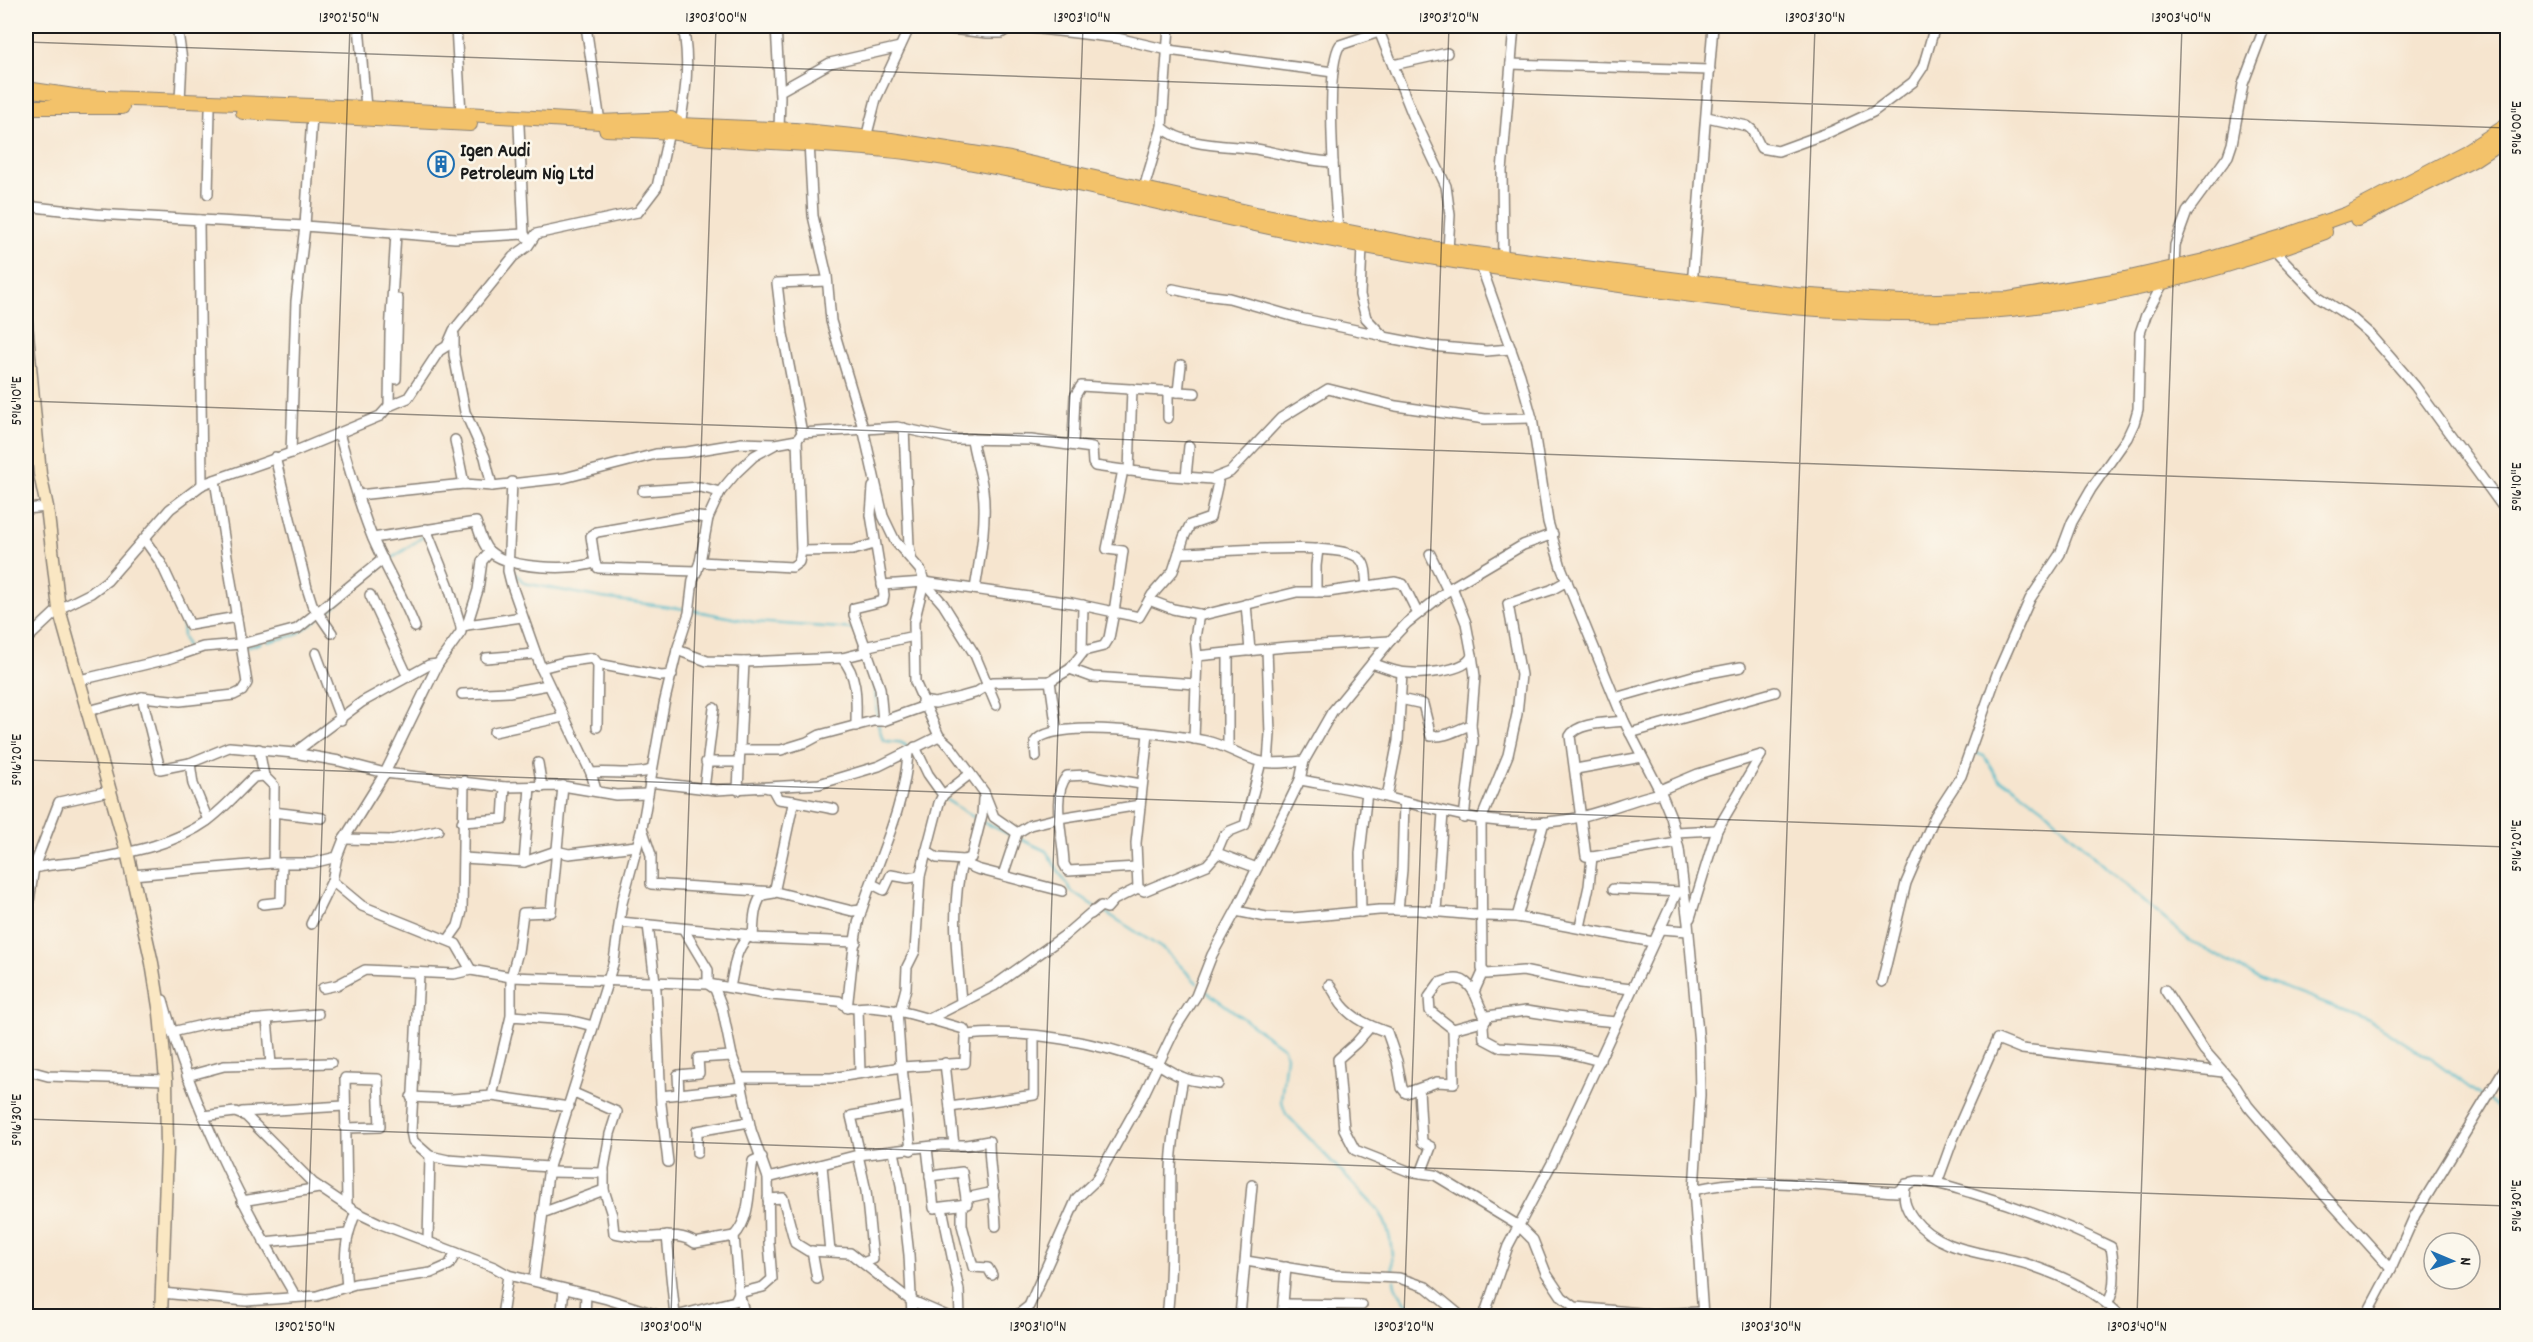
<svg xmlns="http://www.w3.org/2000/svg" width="2533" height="1342" font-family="Dekko,sans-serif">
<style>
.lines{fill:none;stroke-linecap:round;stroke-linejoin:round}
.stream{stroke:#4db9c9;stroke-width:2}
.street-casing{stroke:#898076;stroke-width:12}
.secondary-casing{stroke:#898076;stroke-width:15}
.primary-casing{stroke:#898076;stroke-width:16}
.street{stroke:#fff;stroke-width:9}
.secondary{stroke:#fae7c3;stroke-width:12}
.primary{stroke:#f3c26a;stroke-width:14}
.ticks{fill:none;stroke:#1c1c1c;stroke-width:1.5;stroke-opacity:0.45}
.labels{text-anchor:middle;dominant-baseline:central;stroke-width:5;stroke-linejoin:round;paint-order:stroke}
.poi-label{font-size:20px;font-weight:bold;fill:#1c1c1c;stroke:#fbf7ec;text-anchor:start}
.neatline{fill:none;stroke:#1c1c1c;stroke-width:2}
.ticks-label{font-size:15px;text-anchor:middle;fill:#1c1c1c}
</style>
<rect width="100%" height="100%" fill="#fbf7ec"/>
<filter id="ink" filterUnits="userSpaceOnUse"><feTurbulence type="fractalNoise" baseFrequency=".0167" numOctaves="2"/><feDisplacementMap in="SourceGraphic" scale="12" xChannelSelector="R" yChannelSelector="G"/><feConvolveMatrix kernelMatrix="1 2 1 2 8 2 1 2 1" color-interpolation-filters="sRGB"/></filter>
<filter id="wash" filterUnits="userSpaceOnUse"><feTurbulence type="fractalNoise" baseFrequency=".008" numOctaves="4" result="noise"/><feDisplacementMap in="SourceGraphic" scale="24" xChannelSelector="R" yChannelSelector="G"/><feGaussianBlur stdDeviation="1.35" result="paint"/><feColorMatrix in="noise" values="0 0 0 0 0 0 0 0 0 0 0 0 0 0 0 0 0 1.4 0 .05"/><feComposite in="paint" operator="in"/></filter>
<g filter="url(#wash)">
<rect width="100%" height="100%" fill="#f6e5cf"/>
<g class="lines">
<g class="stream">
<path d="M387,562L424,536"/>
<path d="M511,568L524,583L602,598L685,609"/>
<path d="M691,610L754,622L855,629"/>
<path d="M323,616L383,565"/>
<path d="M182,617L183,637L188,649"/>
<path d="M267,642L296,635L318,619"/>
<path d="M244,648L261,643"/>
<path d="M863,654L875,688L877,719"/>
<path d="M878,724L883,740C893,744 900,738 908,748"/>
<path d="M1973,752L1984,756L1999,780L2010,784L2044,809L2127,887L2189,940L2261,980L2369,1020L2432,1060L2482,1097"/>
<path d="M945,799L978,820"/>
<path d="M983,822L1013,836"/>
<path d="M1018,838L1046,851L1071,891L1094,906"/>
<path d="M1102,910L1166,951L1197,983"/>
<path d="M1203,989L1284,1048L1286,1056L1281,1100L1286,1114L1379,1211C1392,1232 1392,1251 1393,1275"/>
<path d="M2487,1100L2508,1113"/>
<path d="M1394,1280L1395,1286L1415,1316"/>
</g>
</g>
</g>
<g filter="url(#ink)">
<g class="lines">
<defs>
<g id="street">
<path d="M177,26L182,60L180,100"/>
<path d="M359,26L366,108"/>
<path d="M456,26L461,114"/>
<path d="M586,26L600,122"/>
<path d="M776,26L780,97L779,129"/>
<path d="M924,26L987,33H1001L1013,26L1076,33L1117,38L1168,50L1333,72"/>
<path d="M1169,26L1162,127C1183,147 1228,145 1256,149C1284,154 1304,161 1333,162"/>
<path d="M1377,26L1414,118L1446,186L1450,215L1448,251"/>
<path d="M1511,64L1710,70"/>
<path d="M1393,65L1447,53"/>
<path d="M780,91L830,63L900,47"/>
<path d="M1707,117L1747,126L1752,130L1761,148L1778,151L1830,132L1873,112L1913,82L1923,67L1935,26"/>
<path d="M680,125C686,89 690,63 683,26"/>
<path d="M519,126L524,234L526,237"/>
<path d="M866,138L876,99L910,26"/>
<path d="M809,142L813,216L827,276L831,321L863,428L883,516L895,541L921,571L924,582L943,604L975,655L996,705"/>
<path d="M1144,188L1162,127"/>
<path d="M208,194L210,110"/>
<path d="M26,206L96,214L305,226L455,238L524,234"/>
<path d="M199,220L202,485"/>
<path d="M1338,231C1335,196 1324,69 1340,45L1379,32"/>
<path d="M1362,246L1360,295L1366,318L1384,337L1431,346L1486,351L1511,349"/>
<path d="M2274,250L2319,297L2353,319L2370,334L2415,386L2508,514"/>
<path d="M1503,259L1502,171L1514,26"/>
<path d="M1481,266L1520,375L1532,418L1548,522L1561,567L1624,721L1662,795L1671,817L1679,849L1688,923L1699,1044L1700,1095L1694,1190L1703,1316"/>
<path d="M1692,286L1713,26"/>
<path d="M1173,289L1196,294L1229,298L1299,318L1384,336"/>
<path d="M454,335V355L465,412L485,457L492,486"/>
<path d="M396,379L398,299"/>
<path d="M1178,392L1181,365"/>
<path d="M389,406L390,334L396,233"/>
<path d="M1168,418V392"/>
<path d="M904,428L909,546L911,557"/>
<path d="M339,433C349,468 359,505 373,539C386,569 403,596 415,627"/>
<path d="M802,433L783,334L777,283L827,281"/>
<path d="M972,439C974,456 981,473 983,490C987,521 980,558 975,589"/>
<path d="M455,440L464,484"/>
<path d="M797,440L801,551L853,550L874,544"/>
<path d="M1073,444L1075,396L1081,386L1195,393"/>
<path d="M291,453L296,301L305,226L312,116"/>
<path d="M275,457L307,588L312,604L332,633"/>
<path d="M1123,470L1171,476L1212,479L1230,472L1281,418L1328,389L1396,406L1485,419L1532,418"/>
<path d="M1129,471L1132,389"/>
<path d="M1186,477L1189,446"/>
<path d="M512,482L508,571L511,583L541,668L591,773L596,790"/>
<path d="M873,487L871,515L884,595L883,601L854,608V615L880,688L883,721"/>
<path d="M643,491L700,487L720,492"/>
<path d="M358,495L464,484L492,486L564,478L656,454L687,452L742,443L775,444L797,440L802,433L897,427L953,439L1031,440L1092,448L1093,463L1095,466L1123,470L1107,549L1123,551L1114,612L1072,603L924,582L882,585"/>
<path d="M26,509L47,507"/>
<path d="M426,529L448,584L461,627"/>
<path d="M373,538L476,522C479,531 482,544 489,551C510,570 570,570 595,563"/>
<path d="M144,539L161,563L190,625L237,617"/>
<path d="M1179,553C1211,553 1344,539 1361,560C1367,566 1366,579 1367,587"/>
<path d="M1430,554L1448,591"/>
<path d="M700,562L792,567L799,562L801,551"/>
<path d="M697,571L598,568L595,563L591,536L597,532L689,516L708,518"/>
<path d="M1567,581L1551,590L1508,604L1521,675L1517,714L1508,755L1481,820L1482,969L1486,974L1523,971L1581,983L1631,989"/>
<path d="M924,582L914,622L915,682L939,736L950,746L984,792L994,817L1017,833"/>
<path d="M1316,592V566L1318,549"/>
<path d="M370,595L408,677"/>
<path d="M1149,600L1173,609L1203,615L1297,592H1328L1395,582L1403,584L1418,614"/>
<path d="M1246,604L1250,651"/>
<path d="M467,625L522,617"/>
<path d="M26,640L59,609L91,593L107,581L170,509L203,484L291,453L380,416L389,406L408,398L439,351L447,346L454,330L513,257L528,246L536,234L638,212L657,187L670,127"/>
<path d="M864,647L914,636"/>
<path d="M1267,649L1270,734L1268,762"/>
<path d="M677,650L707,661L744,662L842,658L866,652"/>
<path d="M316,653L341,720"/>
<path d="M1082,653L1083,605"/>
<path d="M1197,656L1286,647L1390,641"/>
<path d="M486,658L535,654"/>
<path d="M842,658C859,677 856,703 856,726"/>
<path d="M1372,663C1381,666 1390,670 1400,672C1416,675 1467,673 1472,655L1466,623L1452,587"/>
<path d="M541,668L564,662L593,658L598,664L661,676L672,675"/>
<path d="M1070,669L1092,677L1196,684"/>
<path d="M80,680L168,659L203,647L241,644L297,629L383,559"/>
<path d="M1050,681L1057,731"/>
<path d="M462,694L509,692L548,685"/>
<path d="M142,697L160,769L190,763L229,747L294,753L339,761L385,773L505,787L563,786L616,795L648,794"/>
<path d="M1615,698L1693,676L1741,667"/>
<path d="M1400,699L1423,704L1431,736C1448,737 1455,730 1471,725"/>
<path d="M922,701L935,703L961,697L975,693L993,682L1050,681L1070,669L1084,651L1104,646L1109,638L1114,612L1139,617L1152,595L1173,571L1184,537L1190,525L1210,518L1218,482L1212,479"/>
<path d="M88,711L142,697L180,701L234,695L242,691L247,683L215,480"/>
<path d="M1624,721C1610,723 1577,722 1570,736L1586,856L1592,857L1677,843"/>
<path d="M597,727L598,664"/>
<path d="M494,732L563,717"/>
<path d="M1630,733L1775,692"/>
<path d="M1148,734L1136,843L1138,888L1144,891L1207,865L1215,856L1223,837L1230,831L1245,825L1261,762"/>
<path d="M1194,739L1197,656L1195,638L1199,614"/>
<path d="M915,747L928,774L943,795"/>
<path d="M1228,748V653"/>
<path d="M740,750H781L807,742L820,735L873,721H883L925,706"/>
<path d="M294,753L362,702L429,665L438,664"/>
<path d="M1036,757L1035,742C1050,717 1178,735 1206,741C1225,745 1240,756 1258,761C1272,765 1290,762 1304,761"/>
<path d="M706,762H739"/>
<path d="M190,763L193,784L208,820"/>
<path d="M538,763L542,787"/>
<path d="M1576,769L1642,757"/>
<path d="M591,773C609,771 636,776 651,770"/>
<path d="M264,776L274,786L273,863"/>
<path d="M1300,780C1328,785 1357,789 1385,797C1447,812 1500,830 1565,820C1598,815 1628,800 1661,793"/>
<path d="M649,782L716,790L819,784L879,766L939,736"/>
<path d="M704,789L714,708"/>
<path d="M738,790L744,662"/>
<path d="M1660,790L1698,774L1761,755"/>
<path d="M943,795L970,774"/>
<path d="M1387,797L1398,741L1402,673"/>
<path d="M793,801L834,809"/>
<path d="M273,812L322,818"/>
<path d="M1464,818L1473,741L1471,725L1475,676L1472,655"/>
<path d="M462,822L503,819L505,787"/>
<path d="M642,828L651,855V884L776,892L852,911L861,910"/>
<path d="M1675,832L1717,830"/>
<path d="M344,839L391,840L438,830"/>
<path d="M926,851L937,858L963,860L965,864L977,869L1062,891"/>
<path d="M1217,853L1257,868"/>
<path d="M464,858L524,862L556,851L569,854L636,846"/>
<path d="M524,862L530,787"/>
<path d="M1137,867L1068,871L1064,864C1064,840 1050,795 1067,776L1087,775L1141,784"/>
<path d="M26,871C44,863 65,865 85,861C126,853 172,846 207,821C224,809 239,791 254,777L264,776L259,749"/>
<path d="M132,875L273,863H312L337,857L344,839L385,773L438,664L461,632V627L467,625L478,590L482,561L490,552"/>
<path d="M1003,875L1017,833L1030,825L1059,818L1140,805"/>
<path d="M332,881L362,906L456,944L471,970"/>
<path d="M872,884L884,890L891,875L908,878L920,876"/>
<path d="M1613,889L1682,892"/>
<path d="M263,904L281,902L282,863"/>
<path d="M1398,910L1402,870L1404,802"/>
<path d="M1236,911L1266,917L1292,918L1379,910H1418L1487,916L1517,917L1653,942"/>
<path d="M1436,911L1443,813"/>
<path d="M1361,912L1360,853L1367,792"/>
<path d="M1091,914L1101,906L1107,908L1114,900L1138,888"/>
<path d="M1517,917L1544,822"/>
<path d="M1690,918L1717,830L1761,755"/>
<path d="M26,922L34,867L59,802L109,791"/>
<path d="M620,922L751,935L753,938L856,942"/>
<path d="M311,924L332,881L337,857"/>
<path d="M648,925L656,990L661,1104L668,1162"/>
<path d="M1580,927L1589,886L1592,857"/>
<path d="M1661,929L1688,931"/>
<path d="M753,938C754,923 753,908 762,895L774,893L793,804V801L778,799L772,788H768"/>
<path d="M448,940L458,926L462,911L464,781"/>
<path d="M419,974L411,1131L413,1141L430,1156L428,1241"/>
<path d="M1882,982L1906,883L1935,816L1961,776L1997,674L2030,599L2060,554L2072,522L2091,489L2127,438L2134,423L2138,409L2140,333L2146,315L2163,283L2174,269L2175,245L2187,212L2228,156L2232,144L2243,84L2265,26"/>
<path d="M1329,985C1335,991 1337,999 1342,1005C1353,1019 1370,1026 1387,1032L1397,1061L1402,1088L1406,1093L1437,1082L1454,1083L1453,1029"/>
<path d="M730,987C735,967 734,948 751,935"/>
<path d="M323,988L337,985L365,970L454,974L471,970L511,977L708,984L771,995L839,1001C851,1011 856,1007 869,1007C902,1009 933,1021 964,1029L966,1035C1027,1028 1100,1043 1157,1064C1166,1068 1173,1074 1182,1077C1192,1082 1206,1082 1218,1084"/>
<path d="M2165,990L2204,1050L2234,1084L2248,1106L2325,1196L2391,1269"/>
<path d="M1474,992C1464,976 1455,977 1439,983L1429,997L1430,1011L1453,1029L1486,1020L1474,992L1483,972"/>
<path d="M163,1000C192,1106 241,1203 296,1297"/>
<path d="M961,1001C957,956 950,904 963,860L971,858L982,815L983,799"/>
<path d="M847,1008C851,979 853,937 861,912C878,859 905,808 908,752"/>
<path d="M858,1009L860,1072"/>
<path d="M897,1010L901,1067"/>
<path d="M900,1011L906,988L907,967L915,951L920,876L939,803L943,795"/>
<path d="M511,1016V977L518,952L523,913L551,912L563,786"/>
<path d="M267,1019L271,1064"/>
<path d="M927,1020L994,986L1064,936L1093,911"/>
<path d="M1371,1026L1356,1043L1338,1059L1344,1129L1355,1150L1408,1171L1435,1175L1519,1226"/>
<path d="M172,1032L211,1023L318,1014"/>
<path d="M1600,1061L1561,1051L1499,1047L1484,1039L1483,1026L1487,1016L1526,1011L1564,1017L1616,1022"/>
<path d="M945,1063L954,1145"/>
<path d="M902,1067L911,1150"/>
<path d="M26,1070L48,1076L166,1080"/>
<path d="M187,1076L224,1066L331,1063"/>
<path d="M740,1078H831L902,1067L965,1063L966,1035"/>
<path d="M1419,1090L1422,1142L1431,1147L1421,1173"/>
<path d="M574,1093L617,1112L610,1134L604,1168V1190L612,1215L614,1233C622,1235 630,1236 638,1237C658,1239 678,1231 695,1243L734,1236"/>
<path d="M679,1094L678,1075L699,1073L698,1058L732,1056"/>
<path d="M492,1096L569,1107"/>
<path d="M661,1096L742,1087"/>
<path d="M411,1097L452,1099L492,1096L511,1016L569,1020L593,1026"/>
<path d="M950,1107L1034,1095V1037"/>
<path d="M242,1112L344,1106"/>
<path d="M203,1116L235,1112L246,1116L313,1183L356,1212L381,1224L494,1267L508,1275L607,1299L661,1316"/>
<path d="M345,1128L380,1127L378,1079L345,1078L347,1205"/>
<path d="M927,1148L934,1208L967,1204L966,1198L994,1192"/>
<path d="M894,1152L901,1185L909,1255L912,1316"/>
<path d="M697,1153V1131L749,1122"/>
<path d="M860,1154L851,1116L906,1106"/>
<path d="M858,1155L866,1191L873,1259L865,1262"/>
<path d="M430,1156L448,1160L549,1167"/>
<path d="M822,1165L830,1252"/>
<path d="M548,1172L604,1173"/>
<path d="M930,1176L962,1172L966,1198"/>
<path d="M768,1178L858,1155L941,1145H966L989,1141C989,1170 995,1197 996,1226"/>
<path d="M1937,1183L1953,1139L1997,1039L2022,1049L2223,1072"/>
<path d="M1906,1184C1902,1198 1905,1207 1913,1218C1940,1254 1991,1252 2030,1265C2065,1277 2095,1291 2121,1316"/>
<path d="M1694,1190C1754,1174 1835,1189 1897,1192C1904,1186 1909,1182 1917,1181C1936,1181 1954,1188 1972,1193C2020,1207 2066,1225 2111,1247C2114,1266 2117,1286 2108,1303"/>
<path d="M768,1199L783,1198L795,1243L808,1251L850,1253L910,1300L947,1316"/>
<path d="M242,1201L319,1188"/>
<path d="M962,1205V1225L973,1267L988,1268L992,1275"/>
<path d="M942,1208L959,1290L960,1316"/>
<path d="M542,1213L604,1190"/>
<path d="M1519,1226L1533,1240L1546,1273L1562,1297L1575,1307L1652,1314L1703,1312"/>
<path d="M667,1236L675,1316"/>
<path d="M264,1242L347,1234"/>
<path d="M812,1251L817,1279"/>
<path d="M1246,1261L1333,1275L1399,1278L1426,1287L1461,1316"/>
<path d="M534,1280L549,1167L614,961L622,903L642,828L664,704L677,650L689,613L693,580L700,562L708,518L720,492L736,473L754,456L774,445"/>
<path d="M347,1287C344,1257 344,1241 356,1212"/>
<path d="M162,1293L246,1301L317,1296L355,1284L431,1273L449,1265L456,1253"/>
<path d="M1284,1304L1362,1305"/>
<path d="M502,1316L508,1275"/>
<path d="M561,1316L564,1290"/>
<path d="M585,1316L586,1294"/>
<path d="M676,1316L735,1301L739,1293L763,1287L772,1279L769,1243L768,1178L751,1130L740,1078L732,1056L722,1007L715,989L708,984V970L684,930"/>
<path d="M745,1316L739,1293L734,1236C752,1217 748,1186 753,1161L762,1157"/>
<path d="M1016,1316L1029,1306L1077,1198L1096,1180L1143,1096L1176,1027L1196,996L1212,955L1238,907L1300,780L1304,761L1332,712L1390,641L1407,623L1452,587L1523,545L1553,534"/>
<path d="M1167,1316C1173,1268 1170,1218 1171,1169C1172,1138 1178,1108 1183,1078"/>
<path d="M1240,1316L1252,1185"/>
<path d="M1282,1316L1286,1267"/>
<path d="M1484,1316L1508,1246L1552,1163L1677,892"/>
<path d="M2366,1316L2391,1269L2415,1215L2508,1063"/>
</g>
<path id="secondary" d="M26,323L40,474L47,507L59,609L127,852L152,963L160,1013L166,1080L167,1150L161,1316"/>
<g id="primary">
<path d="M26,89L81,97L366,108L600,122L671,119L680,125L795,130L891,140L1010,159L1256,214L1437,249L1796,295L1901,302L2009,299L2125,279L2204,261L2279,238L2347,214L2466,152L2508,125"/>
<path d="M26,107H122"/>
<path d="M243,112L470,124"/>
<path d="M606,129C626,130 647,130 667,132C682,133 696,137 711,138C781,144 851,144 920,154C1033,171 1144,200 1255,224C1378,251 1502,269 1627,286C1753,304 1883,322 2011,309C2119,298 2223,270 2325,232"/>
<path d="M2357,219L2473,160L2508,137"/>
</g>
</defs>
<use href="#street" class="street-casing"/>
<use href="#secondary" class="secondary-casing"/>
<use href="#primary" class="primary-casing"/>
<use href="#street" class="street"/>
<use href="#secondary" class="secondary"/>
<use href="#primary" class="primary"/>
</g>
</g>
<path class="ticks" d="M26,42L2508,128M26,401L2508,488M26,760L2508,847M26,1119L2508,1206M305,1316L350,26M671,1316L716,26M1037,1316L1083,26M1404,1316L1449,26M1770,1316L1815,26M2137,1316L2182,26M2503,1316L2508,1190"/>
<defs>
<symbol id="building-ring" viewBox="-11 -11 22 22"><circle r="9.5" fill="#fbf7ec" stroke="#1f6fb2" stroke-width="1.5"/><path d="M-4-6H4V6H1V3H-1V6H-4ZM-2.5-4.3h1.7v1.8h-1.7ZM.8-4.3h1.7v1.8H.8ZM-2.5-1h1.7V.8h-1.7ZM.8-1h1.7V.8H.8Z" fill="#1f6fb2"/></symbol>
</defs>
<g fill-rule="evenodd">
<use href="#building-ring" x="426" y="149" width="30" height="30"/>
</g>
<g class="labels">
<g class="poi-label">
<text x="460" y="152">Igen Audi<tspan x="460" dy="23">Petroleum Nig Ltd</tspan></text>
</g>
</g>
<rect width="2533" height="1342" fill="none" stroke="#fbf7ec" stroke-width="66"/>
<g transform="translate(2452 1261) rotate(92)"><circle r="28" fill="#fbf7ec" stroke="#a29f99" stroke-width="1.5"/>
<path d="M0-4.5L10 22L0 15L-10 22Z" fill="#1f6fb2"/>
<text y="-9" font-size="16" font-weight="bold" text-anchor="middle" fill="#1c1c1c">N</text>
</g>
<rect x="33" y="33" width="2467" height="1276" class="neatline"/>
<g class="ticks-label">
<text x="349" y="22">13°02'50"N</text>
<text x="716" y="22">13°03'00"N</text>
<text x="1082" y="22">13°03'10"N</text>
<text x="1449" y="22">13°03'20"N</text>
<text x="1815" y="22">13°03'30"N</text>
<text x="2181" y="22">13°03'40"N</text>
<text transform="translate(2516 128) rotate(-90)" y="5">5°16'00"E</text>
<text transform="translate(16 401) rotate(-90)" y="5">5°16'10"E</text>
<text transform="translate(2516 487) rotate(-90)" y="5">5°16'10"E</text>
<text transform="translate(16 760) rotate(-90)" y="5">5°16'20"E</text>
<text transform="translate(2516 846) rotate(-90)" y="5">5°16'20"E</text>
<text transform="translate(16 1120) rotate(-90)" y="5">5°16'30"E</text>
<text transform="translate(2516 1206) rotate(-90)" y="5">5°16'30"E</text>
<text x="305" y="1331">13°02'50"N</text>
<text x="671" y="1331">13°03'00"N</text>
<text x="1038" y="1331">13°03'10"N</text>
<text x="1404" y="1331">13°03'20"N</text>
<text x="1771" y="1331">13°03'30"N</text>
<text x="2137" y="1331">13°03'40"N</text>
</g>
</svg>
